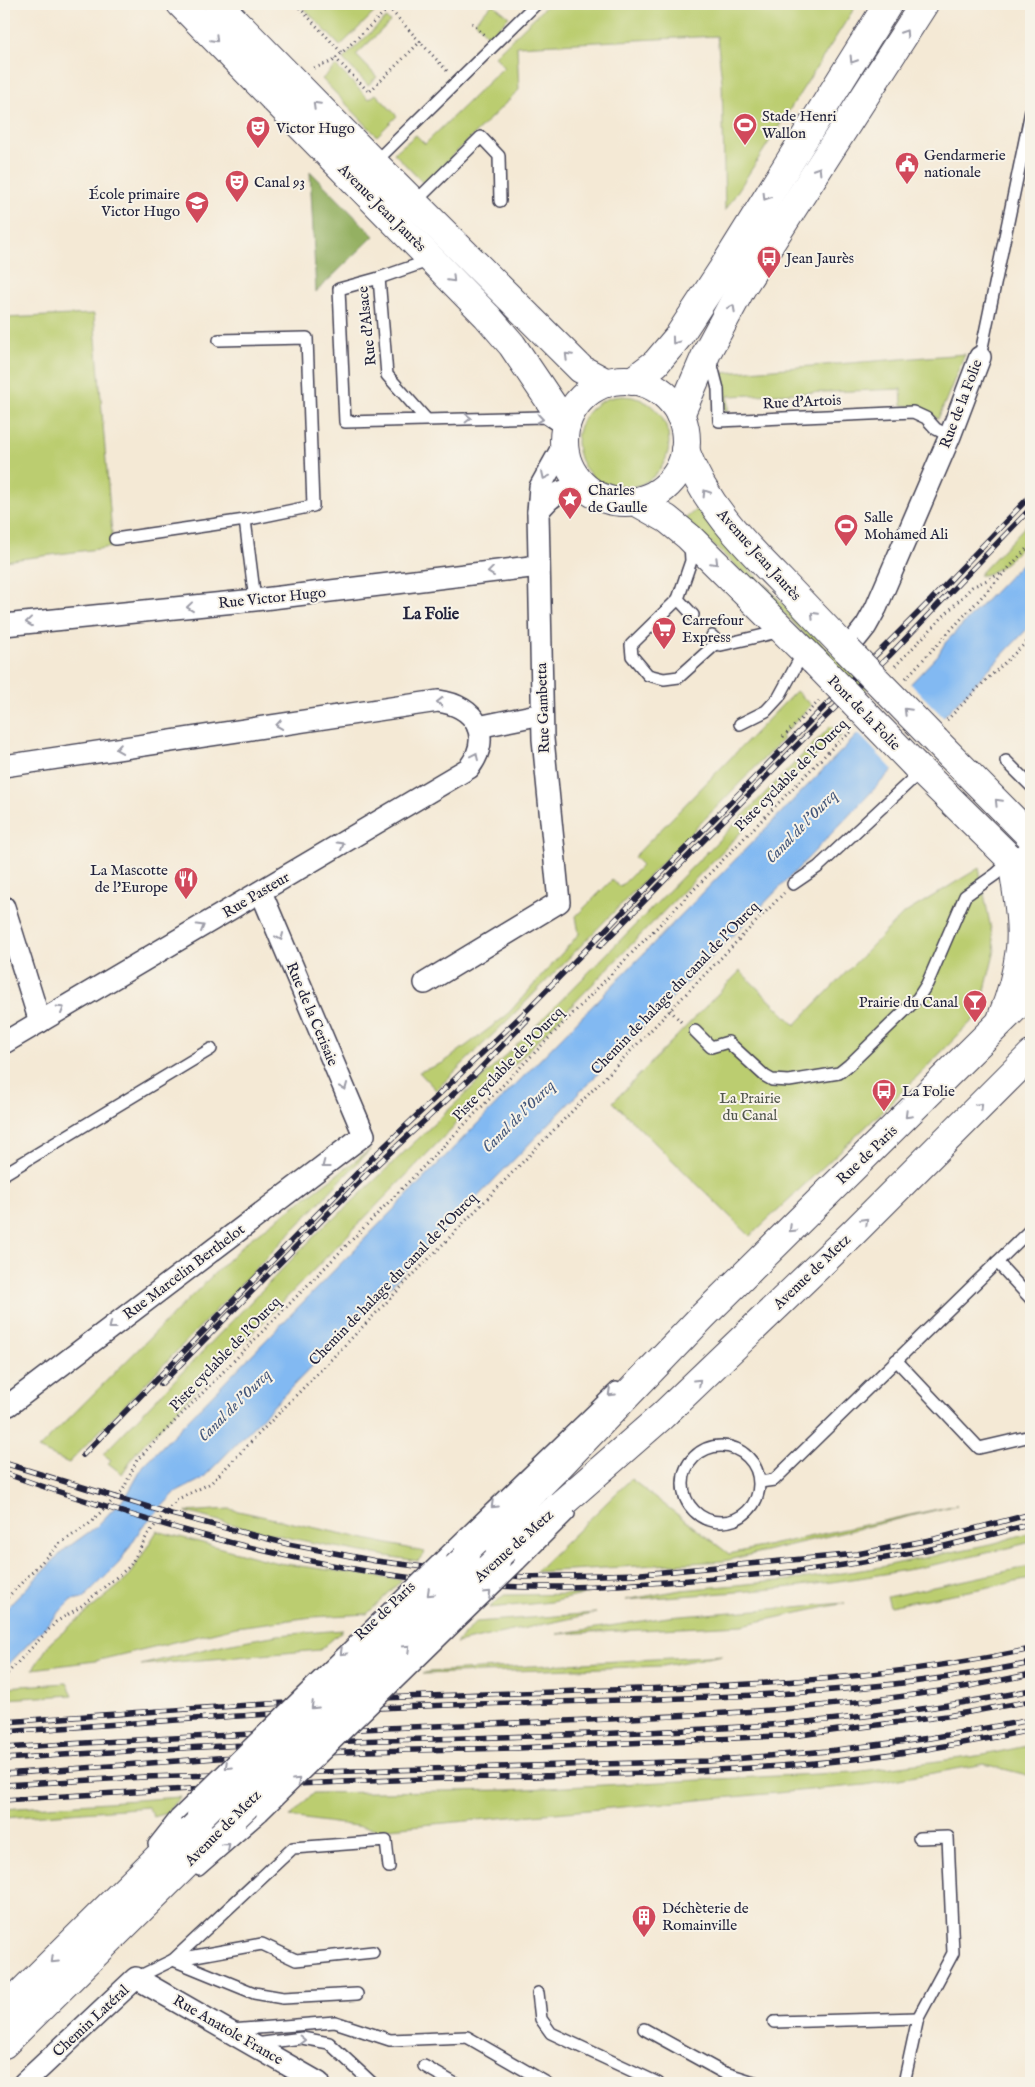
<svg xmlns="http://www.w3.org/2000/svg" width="1035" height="2087" font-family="'IM FELL English',serif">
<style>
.green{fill:#bbcd70;stroke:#6e7856}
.forest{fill:#94b062;stroke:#5b694e}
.water{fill:#82b9f2;stroke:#526e96}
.pier{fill:#f4e9d5}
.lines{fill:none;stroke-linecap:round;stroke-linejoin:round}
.lane-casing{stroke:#424052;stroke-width:14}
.street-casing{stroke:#424052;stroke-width:24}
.secondary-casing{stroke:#424052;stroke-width:30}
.primary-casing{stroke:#424052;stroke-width:30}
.path{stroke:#424052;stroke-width:3;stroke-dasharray:1 4;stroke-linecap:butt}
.lane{stroke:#fff;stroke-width:11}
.street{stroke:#fff;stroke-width:21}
.secondary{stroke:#fff;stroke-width:28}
.primary{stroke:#fff;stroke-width:28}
.rail-casing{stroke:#22223b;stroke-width:5.5}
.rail{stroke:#f7f3e8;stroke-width:4;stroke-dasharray:11;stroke-linecap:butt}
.lane-bridge-casing{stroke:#424052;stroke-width:14;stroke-linecap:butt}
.primary-bridge-casing{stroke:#424052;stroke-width:30;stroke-linecap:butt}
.lane-bridge{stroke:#fff;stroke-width:11}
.primary-bridge{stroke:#fff;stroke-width:28}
.oneway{stroke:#9c9ca7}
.labels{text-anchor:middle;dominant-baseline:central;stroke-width:4;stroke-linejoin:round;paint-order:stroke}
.poi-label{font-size:15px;fill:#22223b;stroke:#f7f3e8;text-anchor:start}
.street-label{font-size:15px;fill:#22223b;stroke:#f7f3e8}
.park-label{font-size:15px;fill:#50554b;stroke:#f7f3e8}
.neighbourhood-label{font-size:16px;font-weight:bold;fill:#22223b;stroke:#f7f3e8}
.water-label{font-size:16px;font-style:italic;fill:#44577b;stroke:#f7f3e8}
</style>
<rect width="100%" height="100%" fill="#f7f3e8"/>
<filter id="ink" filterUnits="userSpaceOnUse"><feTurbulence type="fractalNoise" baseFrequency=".02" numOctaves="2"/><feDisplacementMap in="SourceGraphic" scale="10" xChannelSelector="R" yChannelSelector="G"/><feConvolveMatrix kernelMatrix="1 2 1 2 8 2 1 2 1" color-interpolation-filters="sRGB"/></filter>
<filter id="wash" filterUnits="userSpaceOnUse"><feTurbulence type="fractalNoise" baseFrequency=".0096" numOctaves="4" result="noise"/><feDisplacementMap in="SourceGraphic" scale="20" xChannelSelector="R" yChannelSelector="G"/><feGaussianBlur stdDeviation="1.12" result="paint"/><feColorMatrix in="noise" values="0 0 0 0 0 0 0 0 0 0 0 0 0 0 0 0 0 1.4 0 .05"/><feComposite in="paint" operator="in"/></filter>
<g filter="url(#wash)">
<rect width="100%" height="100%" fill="#f4e9d5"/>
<g class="green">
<path d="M300,4H374L379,8L340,46Z"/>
<path d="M493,4L509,17L489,37L475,21Z"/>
<path d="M548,4H857L725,211L722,82L717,36L517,46L519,90L424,184L394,153L416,135L425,144L504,67L495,56Z"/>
<path d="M386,18L390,22L356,55L377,77L368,85L343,59Z"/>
<path d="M336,66L369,99L376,94L397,116L377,136L322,79Z"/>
<path d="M94,314L113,547L4,561V318Z"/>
<path d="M965,354L938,419L922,408L902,405L901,389L728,396V412L724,411L723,373Z"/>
<circle cx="623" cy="442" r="46"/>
<path d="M699,507L712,527L738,558L867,689L861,693L763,591L685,519Z"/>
<path d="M1031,520V537C1021,548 995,578 979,575Z"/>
<path d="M796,691L811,705L781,737L783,739L510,1018L436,1090L419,1072L443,1063L506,1016L579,934L576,916L612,880L620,887L642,865L634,857Z"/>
<path d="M831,726L841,736L829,742L137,1451L122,1474L108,1463L111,1460L103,1454L331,1219L333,1220L524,1038Z"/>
<path d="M979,868L995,950L979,1014L890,1104L750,1236L613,1102L740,971L795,1025L902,915Z"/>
<path d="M370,1150L69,1463L38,1449L246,1242Z"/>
<path d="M631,1479L729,1554L957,1505L724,1561L535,1572Z"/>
<path d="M229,1509L425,1552L418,1561C338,1549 264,1534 186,1512Z"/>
<path d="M157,1531L278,1563L402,1580L367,1614L312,1617L236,1627L95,1661L33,1669L51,1642L128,1578Z"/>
<path d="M1031,1532V1542C956,1562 877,1577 800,1586C742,1593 684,1595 625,1600L681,1590L801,1579L875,1568L995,1543Z"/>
<path d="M1031,1566V1579L890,1606L887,1597Z"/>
<path d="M587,1594L551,1602L489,1608L504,1595Z"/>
<path d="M845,1603L742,1625L557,1634L668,1617Z"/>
<path d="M596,1613L456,1643L476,1622Z"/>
<path d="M343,1630L320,1650L141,1665L226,1644L278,1635Z"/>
<path d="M723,1655L663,1666L422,1674L428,1672Z"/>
<path d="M67,1683L73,1695L4,1699V1689L6,1687Z"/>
<path d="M1031,1745V1776L984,1764L865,1785L378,1829L290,1817L313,1793L507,1790L855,1772L984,1755Z"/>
<path d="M180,1797L166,1813L154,1817L148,1807L4,1818V1809Z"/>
</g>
<path class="forest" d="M310,171L374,236L316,292Z"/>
<path class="water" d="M1031,554V625L788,879L202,1479L175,1493L142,1527L119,1563L84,1598L71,1600L4,1669V1611L64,1550L96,1527L127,1495L144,1465L858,734L881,715L938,655L945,643Z"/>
<path class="pier" d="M909,682L944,718L894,771L857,732L880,713Z"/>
</g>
<g filter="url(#ink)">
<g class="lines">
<defs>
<g id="lane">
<path d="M374,163L536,4"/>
<path d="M414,203L481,137L499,156L500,201"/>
<path d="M379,278L431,260"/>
<path d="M980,357L1031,111"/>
<path d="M710,358L718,389L719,421L913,412L926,418L936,429L950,436"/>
<path d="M426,419L387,375L379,278L339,289L345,422L544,417L556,425"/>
<path d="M245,520L255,600"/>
<path d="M115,539L245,520L313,506L307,338L219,340"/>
<path d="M690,543L691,561L678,599L693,615"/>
<path d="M678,599L631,645L632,656L648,675L664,679L679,677L718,642"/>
<path d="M712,636L721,645L782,631"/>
<path d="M740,724L766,711L779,697L804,651"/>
<path d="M1006,761L1031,786"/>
<path d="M793,884L818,867L921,771"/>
<path d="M695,1031L711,1047L728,1042L765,1076L772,1080L789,1081L839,1073L849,1065L918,998L927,984L965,896L996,874L1031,842"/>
<path d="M4,1174L211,1049"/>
<path d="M997,1262L1031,1299"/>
<path d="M896,1360L979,1448L1031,1436"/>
<circle cx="721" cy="1484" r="38"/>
<path d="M760,1482L774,1480L1031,1229"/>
<path d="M441,1557L616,1388"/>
<path d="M519,1564L569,1514"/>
<path d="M154,1844L176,1816"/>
<path d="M199,1870L262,1815"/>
<path d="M136,1978L173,1960L262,1944L296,1960L373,1952"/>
<path d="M538,1993L541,2019L551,2033L658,2083"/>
<path d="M357,1994L283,1998L254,1993L173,1960L293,1848L386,1841L389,1867"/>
<path d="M774,2022L918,2018"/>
<path d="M644,2029L722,2072L757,2083"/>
<path d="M231,2030L335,2022L390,2040L467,2037L547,2083"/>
<path d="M255,2044L302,2038L329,2043L372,2083"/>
<path d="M424,2066L454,2083"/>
<path d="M904,2083L918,2018L953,1953L948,1837L919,1838"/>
</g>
<g id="street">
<path d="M538,512C552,493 561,490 584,487"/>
<path d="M4,625L255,600L539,566"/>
<path d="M847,650L866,626L876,608L950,436L980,357"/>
<path d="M478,727L542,714"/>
<path d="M4,766L438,701C476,706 493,736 469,768L4,1043"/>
<path d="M4,907L40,1022"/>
<path d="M425,983L559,902L543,739L538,512L540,487L564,444"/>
<path d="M4,1406L9,1405L364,1135L261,892"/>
<path d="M24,2083L136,1978L319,2083"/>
</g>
<g id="secondary">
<path d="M181,4L487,316L512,345L566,425"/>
<path d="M218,4L374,163L581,369L607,383"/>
</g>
<g id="primary">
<circle cx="625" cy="441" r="61"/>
<path d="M632,381L656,363L678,337L722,270L888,4"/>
<path d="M680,415L708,350L741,289L924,4"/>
<path d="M685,450C704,503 742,542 781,581C803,604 825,627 847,650"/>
<path d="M635,501L667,519L689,537L814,661"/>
<path d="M936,741L1031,837"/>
<path d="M915,765L1025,873"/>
<path d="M1002,1017C1011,995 1017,973 1020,949C1023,920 1016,889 1012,859"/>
<path d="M465,1559L560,1465L702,1317L1031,992"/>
<path d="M496,1561L662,1416L853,1233L1031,1055"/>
<path d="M4,2010L201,1815"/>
<path d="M4,2044L235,1816"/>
</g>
</defs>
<use href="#lane" class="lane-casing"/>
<use href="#street" class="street-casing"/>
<use href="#secondary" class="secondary-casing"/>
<use href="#primary" class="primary-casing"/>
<g class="path">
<path d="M296,4L341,52"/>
<path d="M385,4L448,72"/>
<path d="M4,10L7,4"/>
<path d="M472,23L484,35"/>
<path d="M335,58L369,92L421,41"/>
<path d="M314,68L332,62L393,4"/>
<path d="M895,666L972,587L1000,574"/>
<path d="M906,678L1031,544"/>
<path d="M947,720L984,682L1031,638"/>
<path d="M783,737L821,699"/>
<path d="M670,1010L683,1024"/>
<path d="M4,1601L59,1544L88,1525L123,1490L137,1460L833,747L851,732"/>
<path d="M4,1677L56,1622L80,1607L130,1566L148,1534L176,1500L211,1483L784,893"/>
</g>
<use href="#lane" class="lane"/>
<use href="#street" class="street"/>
<use href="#secondary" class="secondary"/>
<use href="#primary" class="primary"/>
<defs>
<g id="rail">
<path d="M600,946L815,727L889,656L1031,508"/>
<path d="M161,1384L369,1172L477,1072L528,1019"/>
<path d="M83,1455L366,1164L524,1013L810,721L931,600L1031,495"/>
<path d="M4,1463L171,1514L288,1544L376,1561L432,1568L524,1577L641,1574L857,1554L935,1539L1031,1514"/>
<path d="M4,1473C152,1525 312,1571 469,1584C551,1591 633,1585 715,1578C749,1575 782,1574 815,1569C888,1560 960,1544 1031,1524"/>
<path d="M4,1722C155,1711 307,1700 459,1695C650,1688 843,1689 1031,1649"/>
<path d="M4,1732C162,1721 321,1709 479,1704C666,1698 847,1700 1031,1663"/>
<path d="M4,1748C174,1737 345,1729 516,1723C688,1716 862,1711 1031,1674"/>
<path d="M4,1759C145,1749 286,1742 428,1739C630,1733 833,1731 1031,1690"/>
<path d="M4,1774L217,1758L367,1751L518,1748L800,1735L947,1716L1031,1701"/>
<path d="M4,1785L144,1777L709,1761L828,1751L930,1738L1031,1720"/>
<path d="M4,1800C154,1790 304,1783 454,1778C563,1775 672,1774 780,1766C865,1760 948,1747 1031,1730"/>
</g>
</defs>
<use href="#rail" class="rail-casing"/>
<use href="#rail" class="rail"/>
<defs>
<g id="lane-bridge">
<path d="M262,1815L519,1564"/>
<path d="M176,1816L441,1557"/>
</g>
<g id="primary-bridge">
<path d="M847,650L936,741"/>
<path d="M814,661L915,765"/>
<path d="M201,1815L465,1559"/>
<path d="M235,1816L496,1561"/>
</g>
</defs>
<use href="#lane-bridge" class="lane-bridge-casing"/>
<use href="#primary-bridge" class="primary-bridge-casing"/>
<use href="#lane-bridge" class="lane-bridge"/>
<use href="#primary-bridge" class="primary-bridge"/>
</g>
<defs><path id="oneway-chevron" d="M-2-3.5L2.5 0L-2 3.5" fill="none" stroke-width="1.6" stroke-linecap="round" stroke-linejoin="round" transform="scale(1.25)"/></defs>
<g class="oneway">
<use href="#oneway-chevron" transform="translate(905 33) rotate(-57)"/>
<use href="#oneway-chevron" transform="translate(215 39) rotate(46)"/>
<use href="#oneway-chevron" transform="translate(853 60) rotate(122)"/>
<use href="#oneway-chevron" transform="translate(316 105) rotate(-135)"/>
<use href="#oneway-chevron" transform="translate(818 170) rotate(-58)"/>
<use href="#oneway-chevron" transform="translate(766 197) rotate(122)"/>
<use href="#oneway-chevron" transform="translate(452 279) rotate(46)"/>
<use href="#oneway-chevron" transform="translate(732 308) rotate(-62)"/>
<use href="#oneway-chevron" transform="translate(675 341) rotate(126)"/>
<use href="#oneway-chevron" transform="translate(568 356) rotate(-135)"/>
<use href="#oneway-chevron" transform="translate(468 418) rotate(-1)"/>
<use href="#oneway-chevron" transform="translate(540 419) rotate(8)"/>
<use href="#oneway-chevron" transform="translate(545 476) rotate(116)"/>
<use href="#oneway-chevron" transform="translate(706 493) rotate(-122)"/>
<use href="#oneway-chevron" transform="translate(715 562) rotate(45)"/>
<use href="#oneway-chevron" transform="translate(491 572) rotate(173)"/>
<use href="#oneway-chevron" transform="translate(190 607) rotate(174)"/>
<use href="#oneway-chevron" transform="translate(814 615) rotate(-134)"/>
<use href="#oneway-chevron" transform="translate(29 622) rotate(174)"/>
<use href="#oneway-chevron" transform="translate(440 702) rotate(-179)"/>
<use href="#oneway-chevron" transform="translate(907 711) rotate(-135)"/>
<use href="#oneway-chevron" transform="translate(279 725) rotate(171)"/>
<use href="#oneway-chevron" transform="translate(119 749) rotate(171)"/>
<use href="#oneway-chevron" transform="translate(475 756) rotate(-65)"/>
<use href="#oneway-chevron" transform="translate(998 802) rotate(-134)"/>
<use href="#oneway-chevron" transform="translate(341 845) rotate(-31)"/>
<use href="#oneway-chevron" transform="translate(201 927) rotate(-30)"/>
<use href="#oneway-chevron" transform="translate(280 937) rotate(67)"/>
<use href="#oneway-chevron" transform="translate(61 1009) rotate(-30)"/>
<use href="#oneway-chevron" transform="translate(344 1087) rotate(67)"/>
<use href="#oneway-chevron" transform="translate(980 1106) rotate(-45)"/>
<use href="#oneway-chevron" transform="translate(908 1115) rotate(135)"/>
<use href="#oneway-chevron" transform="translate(325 1165) rotate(143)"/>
<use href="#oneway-chevron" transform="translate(865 1221) rotate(-45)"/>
<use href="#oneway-chevron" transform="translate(792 1229) rotate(136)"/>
<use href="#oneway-chevron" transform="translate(112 1326) rotate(143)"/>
<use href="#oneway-chevron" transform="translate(698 1382) rotate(-44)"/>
<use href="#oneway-chevron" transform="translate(611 1393) rotate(136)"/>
<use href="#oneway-chevron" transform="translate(494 1505) rotate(136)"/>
<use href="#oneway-chevron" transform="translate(430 1593) rotate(136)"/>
<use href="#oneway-chevron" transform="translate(488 1594) rotate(-44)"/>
<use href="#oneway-chevron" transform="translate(407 1648) rotate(-44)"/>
<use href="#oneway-chevron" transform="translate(343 1652) rotate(136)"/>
<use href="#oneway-chevron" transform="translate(314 1706) rotate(136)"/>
<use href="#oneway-chevron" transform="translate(228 1766) rotate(136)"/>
<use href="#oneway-chevron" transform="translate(297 1781) rotate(-44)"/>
<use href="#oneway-chevron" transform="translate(227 1846) rotate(-41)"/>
<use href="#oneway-chevron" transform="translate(54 1960) rotate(136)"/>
<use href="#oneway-chevron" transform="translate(302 2040) rotate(1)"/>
</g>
</g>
<defs>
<symbol id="stadium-pin" viewBox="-11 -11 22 30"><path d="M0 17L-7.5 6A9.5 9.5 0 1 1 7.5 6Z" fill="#d1495b" stroke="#f7f3e8"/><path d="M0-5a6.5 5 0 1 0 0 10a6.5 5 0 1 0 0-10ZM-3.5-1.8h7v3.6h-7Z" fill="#fff"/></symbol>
<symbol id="theatre-pin" viewBox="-11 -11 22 30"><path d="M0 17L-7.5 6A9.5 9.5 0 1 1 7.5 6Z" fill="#d1495b" stroke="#f7f3e8"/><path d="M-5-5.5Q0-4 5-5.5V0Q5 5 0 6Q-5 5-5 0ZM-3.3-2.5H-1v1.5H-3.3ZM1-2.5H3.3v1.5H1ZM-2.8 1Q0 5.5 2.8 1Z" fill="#fff"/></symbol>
<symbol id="civic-pin" viewBox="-11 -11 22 30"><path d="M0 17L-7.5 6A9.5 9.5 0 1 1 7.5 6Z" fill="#d1495b" stroke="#f7f3e8"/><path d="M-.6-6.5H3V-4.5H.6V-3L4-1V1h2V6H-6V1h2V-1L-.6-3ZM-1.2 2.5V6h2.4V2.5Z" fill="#fff"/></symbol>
<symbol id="school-pin" viewBox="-11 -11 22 30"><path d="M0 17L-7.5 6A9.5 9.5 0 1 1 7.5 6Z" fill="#d1495b" stroke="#f7f3e8"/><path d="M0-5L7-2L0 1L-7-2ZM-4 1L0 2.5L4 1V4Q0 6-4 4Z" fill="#fff"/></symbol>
<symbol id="bus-pin" viewBox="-11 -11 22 30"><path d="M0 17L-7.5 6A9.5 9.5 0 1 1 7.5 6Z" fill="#d1495b" stroke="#f7f3e8"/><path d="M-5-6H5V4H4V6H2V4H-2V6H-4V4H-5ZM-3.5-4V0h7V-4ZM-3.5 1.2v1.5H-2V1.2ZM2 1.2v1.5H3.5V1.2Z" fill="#fff"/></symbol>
<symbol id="sight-pin" viewBox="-11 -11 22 30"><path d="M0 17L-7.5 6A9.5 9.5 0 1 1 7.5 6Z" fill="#d1495b" stroke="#f7f3e8"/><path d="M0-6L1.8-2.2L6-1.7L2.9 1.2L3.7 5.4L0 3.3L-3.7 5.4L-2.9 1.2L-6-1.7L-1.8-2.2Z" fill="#fff"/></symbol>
<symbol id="supermarket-pin" viewBox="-11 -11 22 30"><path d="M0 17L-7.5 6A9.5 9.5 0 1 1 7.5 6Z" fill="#d1495b" stroke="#f7f3e8"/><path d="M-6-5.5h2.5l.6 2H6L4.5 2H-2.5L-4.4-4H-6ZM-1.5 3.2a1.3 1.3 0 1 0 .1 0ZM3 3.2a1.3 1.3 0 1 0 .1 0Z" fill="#fff"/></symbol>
<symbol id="restaurant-pin" viewBox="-11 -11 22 30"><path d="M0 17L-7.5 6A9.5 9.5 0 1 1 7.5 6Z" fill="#d1495b" stroke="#f7f3e8"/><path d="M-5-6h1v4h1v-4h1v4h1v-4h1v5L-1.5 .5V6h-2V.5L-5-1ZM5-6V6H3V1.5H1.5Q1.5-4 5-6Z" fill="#fff"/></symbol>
<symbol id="bar-pin" viewBox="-11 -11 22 30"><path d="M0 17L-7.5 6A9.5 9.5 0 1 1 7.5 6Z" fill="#d1495b" stroke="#f7f3e8"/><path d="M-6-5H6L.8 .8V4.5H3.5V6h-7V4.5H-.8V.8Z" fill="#fff"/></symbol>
<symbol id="building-pin" viewBox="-11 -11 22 30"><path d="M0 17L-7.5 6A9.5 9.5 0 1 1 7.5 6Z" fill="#d1495b" stroke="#f7f3e8"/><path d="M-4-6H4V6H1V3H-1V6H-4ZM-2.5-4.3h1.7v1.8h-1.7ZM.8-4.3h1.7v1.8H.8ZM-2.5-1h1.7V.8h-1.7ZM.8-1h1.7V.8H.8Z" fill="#fff"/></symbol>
</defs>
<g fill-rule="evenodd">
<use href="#stadium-pin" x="731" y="111" width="28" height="38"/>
<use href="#theatre-pin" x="244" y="114" width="28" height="38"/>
<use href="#civic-pin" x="893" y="150" width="28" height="38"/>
<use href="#theatre-pin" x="223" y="168" width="28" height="38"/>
<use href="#school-pin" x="183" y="189" width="28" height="38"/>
<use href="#bus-pin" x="755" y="244" width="28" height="38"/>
<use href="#sight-pin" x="556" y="485" width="28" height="38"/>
<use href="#stadium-pin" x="832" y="512" width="28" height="38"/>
<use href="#supermarket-pin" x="650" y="615" width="28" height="38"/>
<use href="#restaurant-pin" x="172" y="865" width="28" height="38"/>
<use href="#bar-pin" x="961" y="988" width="28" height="38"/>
<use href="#bus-pin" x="870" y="1077" width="28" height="38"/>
<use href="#building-pin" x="630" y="1903" width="28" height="38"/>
</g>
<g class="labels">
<g class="poi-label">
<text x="762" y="116">Stade Henri<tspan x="762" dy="17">Wallon</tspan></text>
<text x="276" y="128">Victor Hugo</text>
<text x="924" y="155">Gendarmerie<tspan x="924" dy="17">nationale</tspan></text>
<text x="254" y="182">Canal 93</text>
<text x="180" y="194" text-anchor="end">École primaire<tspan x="180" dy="17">Victor Hugo</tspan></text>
<text x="786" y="258">Jean Jaurès</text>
<text x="588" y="490">Charles<tspan x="588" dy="17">de Gaulle</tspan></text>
<text x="864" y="517">Salle<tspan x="864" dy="17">Mohamed Ali</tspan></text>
<text x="682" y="620">Carrefour<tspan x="682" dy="17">Express</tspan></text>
<text x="168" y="870" text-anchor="end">La Mascotte<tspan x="168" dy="17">de l'Europe</tspan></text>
<text x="958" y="1002" text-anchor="end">Prairie du Canal</text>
<text x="902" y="1091">La Folie</text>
<text x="662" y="1908">Déchèterie de<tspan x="662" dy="17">Romainville</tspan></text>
</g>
<g class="street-label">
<text transform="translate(382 208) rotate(45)">Avenue Jean Jaurès</text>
<text transform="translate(367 326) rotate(-96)">Rue d'Alsace</text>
<text transform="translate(802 402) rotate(-3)">Rue d'Artois</text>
<text transform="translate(961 404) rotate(-69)">Rue de la Folie</text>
<text transform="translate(759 555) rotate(48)">Avenue Jean Jaurès</text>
<text transform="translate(272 598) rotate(-6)">Rue Victor Hugo</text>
<text transform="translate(543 708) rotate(-92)">Rue Gambetta</text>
<text transform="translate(864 713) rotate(46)">Pont de la Folie</text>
<text transform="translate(791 775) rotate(-45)">Piste cyclable de l'Ourcq</text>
<text transform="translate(256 895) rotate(-31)">Rue Pasteur</text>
<text transform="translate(675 988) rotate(-46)">Chemin de halage du canal de l'Ourcq</text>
<text transform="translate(312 1014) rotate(67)">Rue de la Cerisaie</text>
<text transform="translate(508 1064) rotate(-46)">Piste cyclable de l'Ourcq</text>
<text transform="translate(867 1155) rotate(-44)">Rue de Paris</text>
<text transform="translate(184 1272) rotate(-37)">Rue Marcelin Berthelot</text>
<text transform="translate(812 1272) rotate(-44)">Avenue de Metz</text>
<text transform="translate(393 1279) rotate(-46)">Chemin de halage du canal de l'Ourcq</text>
<text transform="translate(225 1354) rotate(-46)">Piste cyclable de l'Ourcq</text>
<text transform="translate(514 1546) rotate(-42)">Avenue de Metz</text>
<text transform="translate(385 1611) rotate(-44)">Rue de Paris</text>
<text transform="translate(223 1828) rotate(-45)">Avenue de Metz</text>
<text transform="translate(91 2021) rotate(-43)">Chemin Latéral</text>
<text transform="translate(228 2030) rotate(30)">Rue Anatole France</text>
</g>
<g class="park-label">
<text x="750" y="1098">La Prairie<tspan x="750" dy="17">du Canal</tspan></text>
</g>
<g class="neighbourhood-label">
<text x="431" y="615">La Folie</text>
</g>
<g class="water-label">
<text transform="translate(802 827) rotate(-46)">Canal de l'Ourcq</text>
<text transform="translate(519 1117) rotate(-45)">Canal de l'Ourcq</text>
<text transform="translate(235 1406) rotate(-45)">Canal de l'Ourcq</text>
</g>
</g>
<rect width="1035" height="2087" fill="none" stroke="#f7f3e8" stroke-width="20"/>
</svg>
